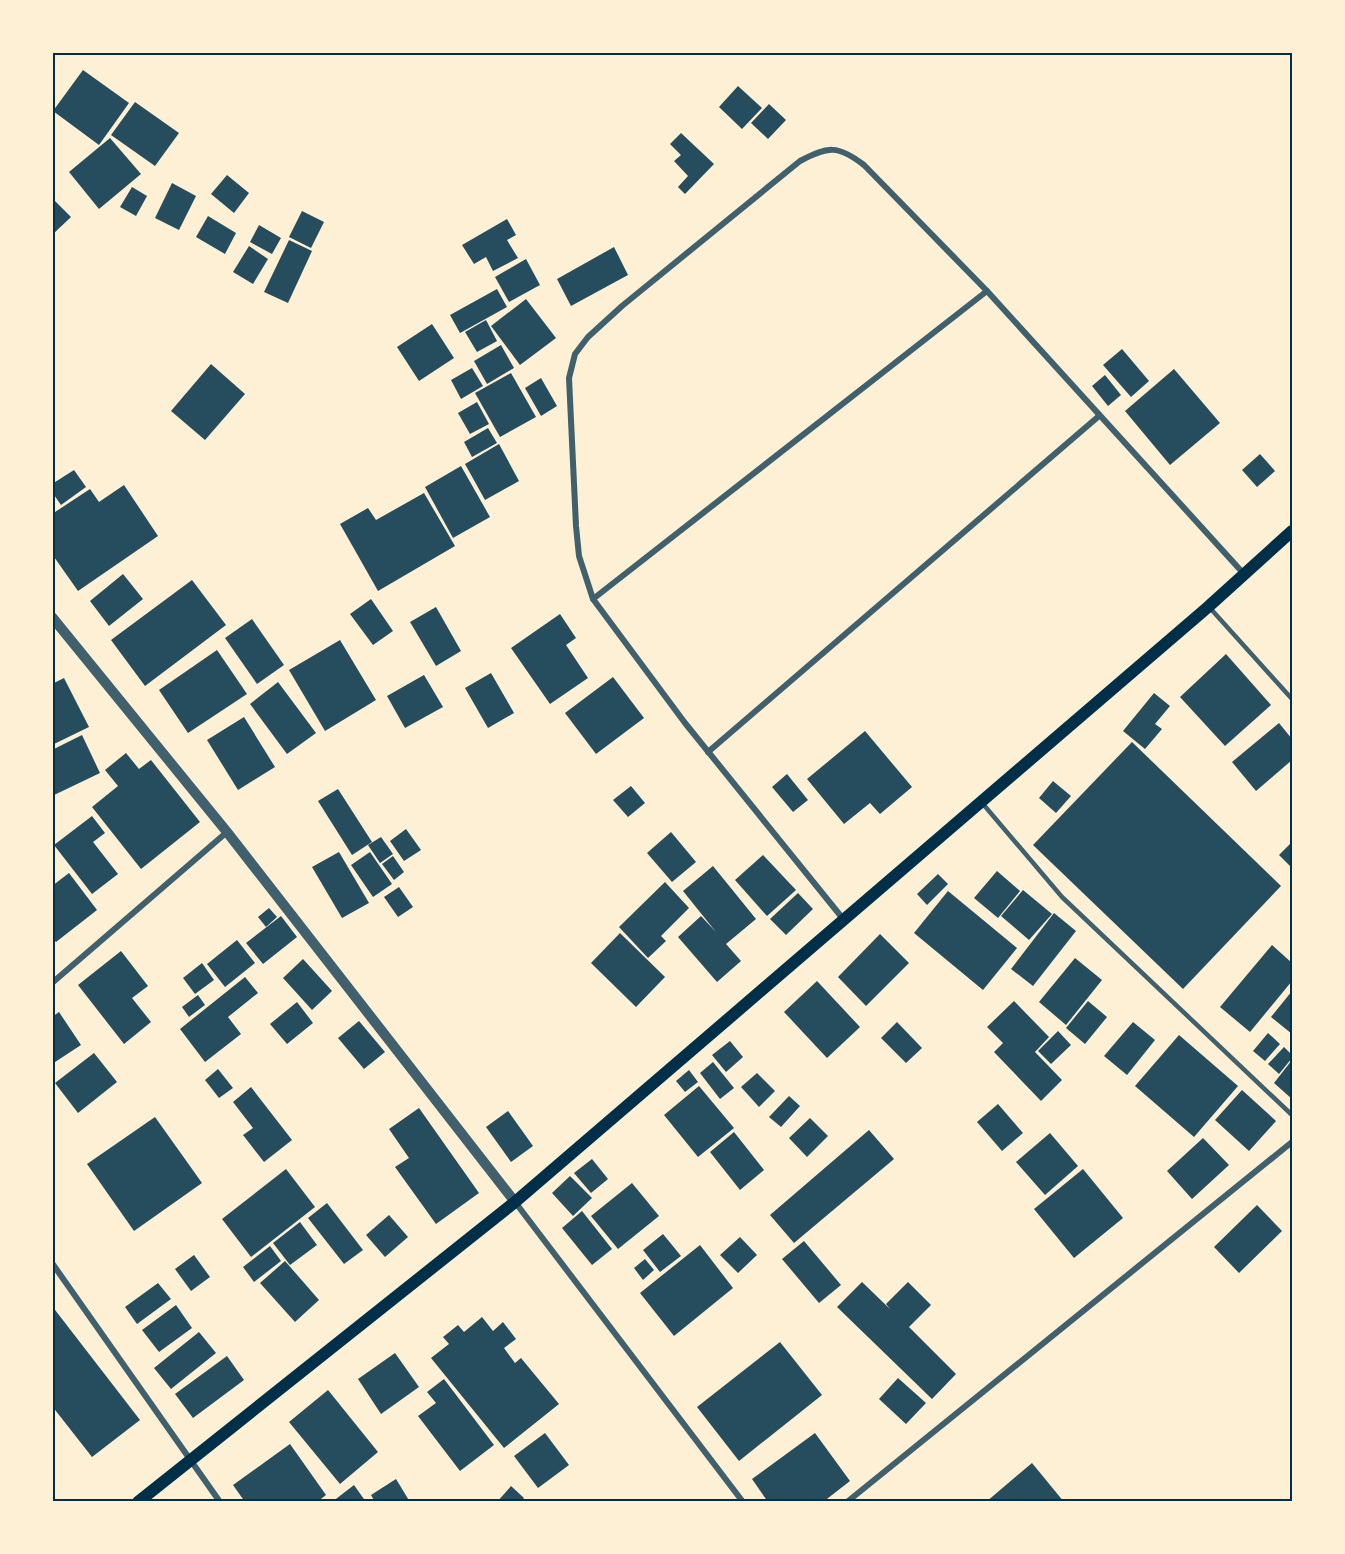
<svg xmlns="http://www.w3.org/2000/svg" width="1345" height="1554" font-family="'Asap Condensed',sans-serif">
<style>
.building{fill:#264d5e}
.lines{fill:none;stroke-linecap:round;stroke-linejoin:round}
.service{stroke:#3f606c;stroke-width:4.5}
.minor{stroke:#3f606c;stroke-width:6}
.tertiary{stroke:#3f606c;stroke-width:10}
.secondary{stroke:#003049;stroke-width:12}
.neatline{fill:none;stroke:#003049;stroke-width:2}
</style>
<rect width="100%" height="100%" fill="#fdf0d5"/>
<g class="building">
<path d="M83,70L129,103L99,145L53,111Z"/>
<path d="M738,86L762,108L742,129L719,107Z"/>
<path d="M135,102L179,133L155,166L111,135Z"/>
<path d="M769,104L786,120L768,139L751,123Z"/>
<path d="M681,133L714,164L685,194L678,187L688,176L674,161L681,155L670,144Z"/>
<path d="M110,138L141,174L99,209L69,172Z"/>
<path d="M227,175L249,193L234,213L211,194Z"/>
<path d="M172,183L196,196L179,230L155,218Z"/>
<path d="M132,187L147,196L136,216L120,207Z"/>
<path d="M52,198L71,217L52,235Z"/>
<path d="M302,211L324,222L311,248L289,237Z"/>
<path d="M208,216L236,233L225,254L196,237Z"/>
<path d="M507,219L516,235L507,240L518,258L493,271L486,257L474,264L462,245Z"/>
<path d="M259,225L281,238L272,254L250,242Z"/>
<path d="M289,240L312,251L288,303L264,292Z"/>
<path d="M249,246L268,259L253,284L233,272Z"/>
<path d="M614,247L628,275L571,306L557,279Z"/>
<path d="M526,259L540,285L509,302L495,277Z"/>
<path d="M497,289L507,307L460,333L450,315Z"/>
<path d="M526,299L556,338L520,365L491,326Z"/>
<path d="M486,320L497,341L477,352L465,332Z"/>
<path d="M432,324L454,358L419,381L397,347Z"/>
<path d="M501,345L514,368L487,384L474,361Z"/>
<path d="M1122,349L1149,381L1131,397L1103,365Z"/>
<path d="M211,364L245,394L205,440L171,411Z"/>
<path d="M472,368L483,386L461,399L451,380Z"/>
<path d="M1174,369L1220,423L1170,465L1125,411Z"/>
<path d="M511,373L536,417L500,437L475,393Z"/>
<path d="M1105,375L1121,395L1108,406L1092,386Z"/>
<path d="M541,378L557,406L541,416L525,388Z"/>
<path d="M477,402L489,424L470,434L458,413Z"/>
<path d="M488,428L497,443L472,457L464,442Z"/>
<path d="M499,444L519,481L485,500L465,464Z"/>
<path d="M1260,454L1275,471L1257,487L1242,470Z"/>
<path d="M461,466L490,517L453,538L425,487Z"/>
<path d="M74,470L86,487L61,505L52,492V484Z"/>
<path d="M124,485L158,536L78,591L52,554V514L90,489L99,502Z"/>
<path d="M424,493L455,546L378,591L340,524L368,508L376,520Z"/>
<path d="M123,574L143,599L109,626L90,601Z"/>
<path d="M192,580L226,625L145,686L111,640Z"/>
<path d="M371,599L393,631L373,645L350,614Z"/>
<path d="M436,607L461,651L436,666L410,622Z"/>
<path d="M560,614L576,638L566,645L588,678L550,704L511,648Z"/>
<path d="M252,619L284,665L257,684L225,638Z"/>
<path d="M340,640L376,700L325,731L289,670Z"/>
<path d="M217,650L247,694L188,733L159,690Z"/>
<path d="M1226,654L1271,705L1225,746L1180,697Z"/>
<path d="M491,673L514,713L488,728L465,688Z"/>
<path d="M424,675L443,707L405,728L387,696Z"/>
<path d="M613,677L644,718L596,754L565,713Z"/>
<path d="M64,678L89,727L52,745V684Z"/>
<path d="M278,682L316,733L287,754L250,704Z"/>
<path d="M1154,693L1170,706L1155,724L1162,729L1145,749L1123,731Z"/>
<path d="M244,717L275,767L238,790L207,740Z"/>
<path d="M1279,723L1292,739V760L1256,791L1232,762Z"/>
<path d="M865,731L912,787L880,814L870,803L844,824L807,779Z"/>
<path d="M82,735L100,773L52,796V750Z"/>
<path d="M1132,742L1281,886L1183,989L1033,845Z"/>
<path d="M126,753L139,769L151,760L200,822L141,869L92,807L118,786L105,770Z"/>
<path d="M787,774L808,800L793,812L772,787Z"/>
<path d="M1053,781L1071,796L1056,813L1039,798Z"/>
<path d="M631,786L645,803L628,817L613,800Z"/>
<path d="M338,789L372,842L352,855L318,801Z"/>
<path d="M92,816L105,833L93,842L118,874L92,894L54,845Z"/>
<path d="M406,829L421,850L404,861L390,841Z"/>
<path d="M671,832L696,862L672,882L647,853Z"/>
<path d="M381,837L393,854L380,863L368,845Z"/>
<path d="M1292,842V868L1279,855Z"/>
<path d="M339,852L369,903L342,918L312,867Z"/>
<path d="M370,852L392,884L373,897L351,865Z"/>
<path d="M763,855L796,890L767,916L735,880Z"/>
<path d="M393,856L404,872L394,880L382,864Z"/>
<path d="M713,866L756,919L726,944L741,961L717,982L678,937L701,916L716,932L683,891Z"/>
<path d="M997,871L1020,891L998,918L974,898Z"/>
<path d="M69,873L97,910L56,942L52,938V886Z"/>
<path d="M938,874L948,884L927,905L917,894Z"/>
<path d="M665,882L689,908L661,936L666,941L648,958L619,927Z"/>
<path d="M399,887L413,907L398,917L384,897Z"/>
<path d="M1023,890L1052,914L1029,940L1001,916Z"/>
<path d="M948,891L1017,948L983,990L914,933Z"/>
<path d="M798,893L813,909L786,935L770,919Z"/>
<path d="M269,908L277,917L266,927L258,917Z"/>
<path d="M1054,913L1076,931L1033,986L1011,969Z"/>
<path d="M281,916L297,937L263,964L246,943Z"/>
<path d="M620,933L665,977L636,1007L591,963Z"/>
<path d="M880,934L909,963L866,1006L838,977Z"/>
<path d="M237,940L255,963L225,987L207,964Z"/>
<path d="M1272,945L1292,963V981L1250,1032L1220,1007Z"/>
<path d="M121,951L148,986L132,998L151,1022L124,1044L78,985Z"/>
<path d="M1075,958L1102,980L1066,1025L1039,1002Z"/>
<path d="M303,959L332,991L312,1010L283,978Z"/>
<path d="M202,963L214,980L195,994L183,978Z"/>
<path d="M245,977L258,993L228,1017L241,1034L205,1062L180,1029Z"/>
<path d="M817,981L860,1027L827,1058L784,1012Z"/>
<path d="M1292,991V1034L1271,1017Z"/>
<path d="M198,995L205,1005L189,1017L182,1007Z"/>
<path d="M1014,1001L1049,1037L1035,1052L1062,1080L1041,1101L994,1052L1003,1043L987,1027Z"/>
<path d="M1088,1001L1107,1017L1085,1044L1066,1028Z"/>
<path d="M297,1002L313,1023L287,1044L270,1024Z"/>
<path d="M59,1012L81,1045L52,1064V1017Z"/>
<path d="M359,1021L385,1052L364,1069L338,1038Z"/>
<path d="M897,1022L922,1048L906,1063L881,1038Z"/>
<path d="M1133,1022L1155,1040L1127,1075L1104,1056Z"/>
<path d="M1058,1031L1071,1045L1051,1064L1038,1051Z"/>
<path d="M1268,1033L1280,1044L1265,1061L1253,1051Z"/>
<path d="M1179,1035L1238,1086L1194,1137L1135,1086Z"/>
<path d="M730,1041L743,1057L726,1072L712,1055Z"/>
<path d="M1284,1047L1292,1055V1058L1279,1074L1268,1064Z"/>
<path d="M94,1053L117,1082L78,1113L55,1083Z"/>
<path d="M1292,1060V1099L1274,1083Z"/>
<path d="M713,1062L734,1088L720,1099L700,1073Z"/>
<path d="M218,1069L233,1088L219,1098L205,1080Z"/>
<path d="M689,1070L698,1082L685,1092L676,1081Z"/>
<path d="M757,1073L775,1091L759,1107L741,1087Z"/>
<path d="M699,1086L734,1128L698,1157L664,1115Z"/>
<path d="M251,1087L292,1140L264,1162L243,1135L253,1128L233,1102Z"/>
<path d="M1242,1090L1276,1121L1249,1151L1215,1120Z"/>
<path d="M789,1096L800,1106L781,1127L769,1117Z"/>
<path d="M998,1104L1023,1133L1002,1151L977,1122Z"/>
<path d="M419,1108L479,1193L436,1224L395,1167L409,1158L389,1129Z"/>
<path d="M508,1111L533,1146L511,1162L486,1127Z"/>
<path d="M155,1117L202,1183L134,1231L87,1164Z"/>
<path d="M810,1118L828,1136L807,1157L789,1138Z"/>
<path d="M869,1130L894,1159L794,1243L770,1215Z"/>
<path d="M734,1132L764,1170L740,1190L710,1152Z"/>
<path d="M1050,1133L1078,1166L1045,1195L1016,1162Z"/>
<path d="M1203,1138L1229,1165L1192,1199L1167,1171Z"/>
<path d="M592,1159L608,1179L591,1193L574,1173Z"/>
<path d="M286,1169L315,1207L251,1257L222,1219Z"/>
<path d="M1083,1169L1123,1218L1074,1258L1034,1209Z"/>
<path d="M570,1176L592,1198L573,1216L552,1193Z"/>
<path d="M632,1183L659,1216L618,1249L591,1216Z"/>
<path d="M327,1203L363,1250L344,1264L308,1218Z"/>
<path d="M1257,1205L1282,1231L1239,1273L1214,1247Z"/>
<path d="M582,1211L612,1249L592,1265L562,1228Z"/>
<path d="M389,1215L408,1237L385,1257L366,1235Z"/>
<path d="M300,1222L317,1245L290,1265L273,1243Z"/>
<path d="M663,1234L681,1256L660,1272L643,1250Z"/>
<path d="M740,1237L757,1255L738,1273L720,1255Z"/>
<path d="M804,1241L841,1285L819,1303L782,1259Z"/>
<path d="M700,1245L733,1288L674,1336L640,1293Z"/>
<path d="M270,1246L281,1261L254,1282L243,1267Z"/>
<path d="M194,1255L210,1277L191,1291L175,1269Z"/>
<path d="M645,1259L654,1270L643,1280L634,1268Z"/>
<path d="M285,1261L319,1300L295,1322L260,1283Z"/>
<path d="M862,1282L890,1309L886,1304L908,1282L931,1305L909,1327L956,1374L932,1399L837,1307Z"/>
<path d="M158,1283L171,1299L137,1324L125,1307Z"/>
<path d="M176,1305L192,1328L159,1352L142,1330Z"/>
<path d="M52,1306L140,1420L92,1457L52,1406Z"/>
<path d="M482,1317L493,1331L503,1322L516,1339L504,1348L515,1363L521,1358L559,1404L504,1448L431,1358L449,1344L443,1337L458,1325L464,1332Z"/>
<path d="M199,1332L216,1353L171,1389L154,1368Z"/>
<path d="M780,1342L822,1395L739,1461L697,1407Z"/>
<path d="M395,1353L419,1387L381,1414L358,1379Z"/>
<path d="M227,1356L244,1380L193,1418L175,1394Z"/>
<path d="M898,1378L926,1403L906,1424L879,1399Z"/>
<path d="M444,1379L494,1445L460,1471L418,1416L436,1403L427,1392Z"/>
<path d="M328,1390L378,1452L340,1484L289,1422Z"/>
<path d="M545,1433L569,1465L538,1488L514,1456Z"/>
<path d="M815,1433L850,1481L823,1502H768L752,1479Z"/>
<path d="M290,1444L326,1495L317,1502H245L233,1485Z"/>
<path d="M1032,1463L1064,1502H986Z"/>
<path d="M396,1479L410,1502H375L371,1495Z"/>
<path d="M354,1485L366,1502H332Z"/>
<path d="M511,1486L524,1498L520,1502H497Z"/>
</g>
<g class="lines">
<g class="service">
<path d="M1210,608L1292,699"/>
<path d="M983,804L1062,897L1292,1115"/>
</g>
<g class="minor">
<path d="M593,599L987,291"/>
<path d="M708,752L1099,416"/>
<path d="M844,920L685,723L593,599L579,556L576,526L569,378L575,354L588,337L622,306L800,161C828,146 838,145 864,165L987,291L1244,574"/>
<path d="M52,983L227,832"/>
<path d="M515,1202L743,1502"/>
<path d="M52,1263L220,1502"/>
<path d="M847,1502L1292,1142"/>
</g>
<path class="tertiary" d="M52,617L227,832L515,1202"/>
<path class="secondary" d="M138,1502L515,1202L1208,607L1292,531"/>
</g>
<rect width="1345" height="1554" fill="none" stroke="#fdf0d5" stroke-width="108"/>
<rect x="54" y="54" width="1237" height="1446" class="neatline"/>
</svg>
